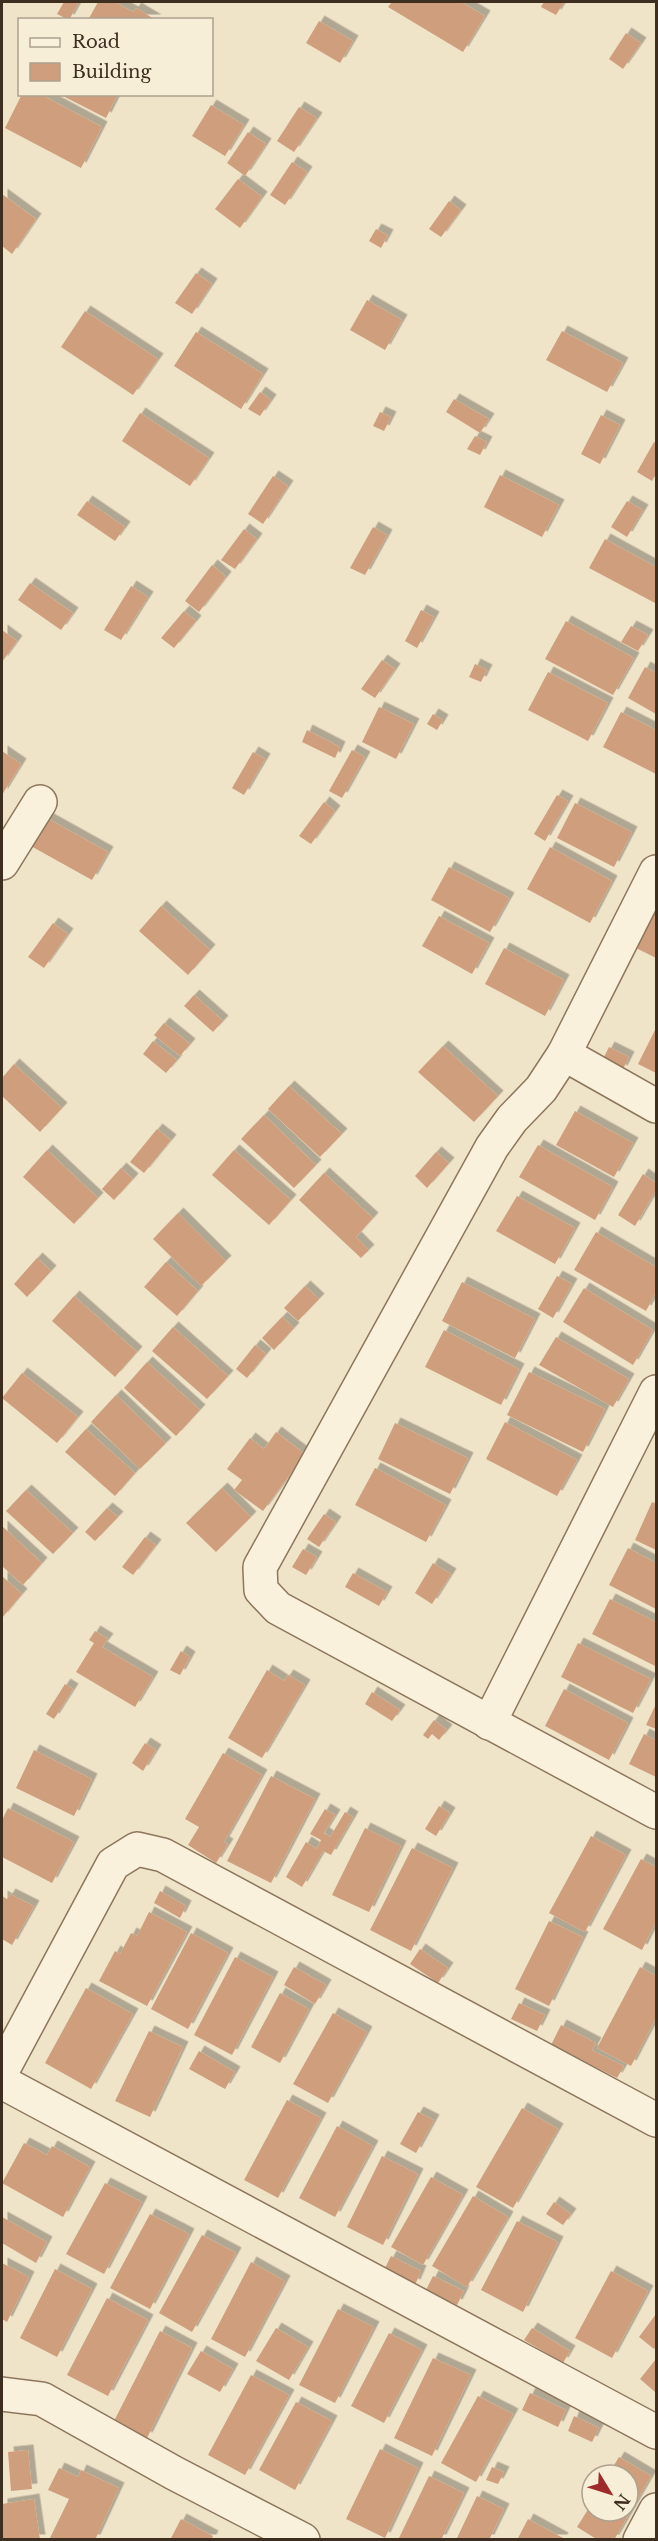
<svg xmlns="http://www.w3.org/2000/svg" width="658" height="2541" font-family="'Libre Baskerville',serif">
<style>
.building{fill:#cf9f7d;filter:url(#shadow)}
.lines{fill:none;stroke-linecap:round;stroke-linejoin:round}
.minor-casing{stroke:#8d765c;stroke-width:36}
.minor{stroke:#faf1dc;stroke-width:33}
</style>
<defs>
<filter id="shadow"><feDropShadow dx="5.5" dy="-5.5" stdDeviation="0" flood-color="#0004"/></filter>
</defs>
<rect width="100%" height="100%" fill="#f0e4c8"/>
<g class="building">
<path d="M64,2H79L69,20L57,14Z"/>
<path d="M98,2H115L133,12L136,8L156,20H88Z"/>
<path d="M392,2H461L485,16L463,52L388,7Z"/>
<path d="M544,2H564L556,15L541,7Z"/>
<path d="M319,21L353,41L340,63L306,43Z"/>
<path d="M626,33L641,43L623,69L609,59Z"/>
<path d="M22,94H40L102,127L81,168L5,128Z"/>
<path d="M59,94H118L106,118Z"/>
<path d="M211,105L244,125L225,156L192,136Z"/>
<path d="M299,107L317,118L294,152L277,141Z"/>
<path d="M248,132L266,144L245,176L227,163Z"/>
<path d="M292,162L307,172L285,205L270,195Z"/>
<path d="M238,179L262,197L240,228L215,209Z"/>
<path d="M2,194L36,219L12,254L2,246Z"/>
<path d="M449,201L461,210L441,237L429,229Z"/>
<path d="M376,229L388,235L381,248L369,241Z"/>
<path d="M196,273L212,284L192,314L175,303Z"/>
<path d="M367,300L402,320L385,350L350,330Z"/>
<path d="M85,311L158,359L133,395L61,347Z"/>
<path d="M562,331L623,363L607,392L546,360Z"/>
<path d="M196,332L263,374L241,409L174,366Z"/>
<path d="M260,392L271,400L260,416L248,409Z"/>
<path d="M454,399L489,419L480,433L446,412Z"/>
<path d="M380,412L391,417L384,431L373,426Z"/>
<path d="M140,413L209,458L190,486L122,441Z"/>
<path d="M601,415L620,425L600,464L581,454Z"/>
<path d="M475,436L487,442L480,455L467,449Z"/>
<path d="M654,442L656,443V474L652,481L637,472Z"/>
<path d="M500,475L559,505L542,537L484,507Z"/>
<path d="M273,476L288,486L263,524L248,514Z"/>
<path d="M87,501L125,527L115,541L77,515Z"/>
<path d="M627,501L643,510L627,537L611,527Z"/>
<path d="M373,527L387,535L365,575L350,568Z"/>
<path d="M244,529L257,539L235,569L221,560Z"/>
<path d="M605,539L656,567L655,603L589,568Z"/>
<path d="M212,565L226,577L199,612L185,601Z"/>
<path d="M30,583L73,613L61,630L18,600Z"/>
<path d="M131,586L148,597L121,640L104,630Z"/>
<path d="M421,610L434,617L417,648L405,641Z"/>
<path d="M184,611L196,621L174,648L161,638Z"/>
<path d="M566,621L634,658L613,695L545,659Z"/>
<path d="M631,626L648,635L638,651L621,642Z"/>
<path d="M2,630L17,641L2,662Z"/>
<path d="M382,660L395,669L375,698L361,689Z"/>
<path d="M475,664L487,670L481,682L469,677Z"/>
<path d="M645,667L656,673V714L628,698Z"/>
<path d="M548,672L608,703L588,741L528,710Z"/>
<path d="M379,707L414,724L396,759L362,742Z"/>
<path d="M621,712L656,730V774L603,747Z"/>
<path d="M433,714L443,720L437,730L427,724Z"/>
<path d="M307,730L340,747L335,758L302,742Z"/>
<path d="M352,750L365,757L342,798L329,791Z"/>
<path d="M2,751L21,764L2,795Z"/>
<path d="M253,752L265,759L244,795L232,788Z"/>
<path d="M557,795L568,801L545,841L534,834Z"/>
<path d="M324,802L335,811L311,844L299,836Z"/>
<path d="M575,803L632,832L614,867L557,838Z"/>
<path d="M45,817L108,852L92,880L29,845Z"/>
<path d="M550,847L612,881L590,923L527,889Z"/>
<path d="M449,867L509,898L490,932L431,900Z"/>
<path d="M161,906L210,950L188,975L139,931Z"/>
<path d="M656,907V958L636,948Z"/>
<path d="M439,916L489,943L472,974L422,946Z"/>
<path d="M53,923L68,934L44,968L28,957Z"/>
<path d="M504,948L564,980L545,1016L485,984Z"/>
<path d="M194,995L223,1021L213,1032L184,1006Z"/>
<path d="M164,1023L190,1044L180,1056L154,1035Z"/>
<path d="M656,1028V1073L638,1064Z"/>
<path d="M153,1041L177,1060L166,1073L143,1054Z"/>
<path d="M443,1046L498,1096L474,1122L418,1072Z"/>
<path d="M609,1047L629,1057L622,1071L602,1061Z"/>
<path d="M14,1064L62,1108L40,1132L2,1096V1078Z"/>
<path d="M289,1086L342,1134L320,1157L268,1109Z"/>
<path d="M575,1111L633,1143L614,1177L556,1145Z"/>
<path d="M264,1115L316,1165L294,1188L241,1139Z"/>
<path d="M157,1129L171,1140L144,1173L130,1162Z"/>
<path d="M538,1145L613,1187L595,1220L519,1177Z"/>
<path d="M47,1150L98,1198L74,1224L23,1177Z"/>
<path d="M234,1150L291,1200L269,1225L212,1175Z"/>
<path d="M436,1152L449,1163L427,1188L415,1176Z"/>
<path d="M121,1168L133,1179L114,1200L102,1189Z"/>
<path d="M324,1173L373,1218L356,1237L369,1250L361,1258L299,1200Z"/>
<path d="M643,1174L656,1183V1190L635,1226L618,1215Z"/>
<path d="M517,1196L575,1228L555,1264L496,1231Z"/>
<path d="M178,1213L226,1261L201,1286L153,1239Z"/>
<path d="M596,1232L656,1267V1292L646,1311L574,1270Z"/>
<path d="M37,1258L51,1271L27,1297L14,1284Z"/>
<path d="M166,1262L198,1291L177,1316L144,1287Z"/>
<path d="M557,1276L572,1284L553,1318L538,1309Z"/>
<path d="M462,1282L535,1319L515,1358L442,1321Z"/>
<path d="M305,1286L319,1299L298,1321L284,1308Z"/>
<path d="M584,1288L653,1330L633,1365L563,1322Z"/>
<path d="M74,1296L137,1352L115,1377L52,1321Z"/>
<path d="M282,1317L294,1328L274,1350L262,1338Z"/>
<path d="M173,1327L228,1376L207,1399L152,1351Z"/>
<path d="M444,1330L519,1369L501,1405L425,1367Z"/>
<path d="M556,1337L629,1379L613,1407L539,1365Z"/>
<path d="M255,1345L266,1354L247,1378L236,1369Z"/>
<path d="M147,1362L200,1410L176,1436L124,1388Z"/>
<path d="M529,1372L605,1409L583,1452L507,1415Z"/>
<path d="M22,1373L78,1417L57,1443L2,1398Z"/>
<path d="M116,1395L166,1443L140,1469L91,1422Z"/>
<path d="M505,1422L577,1460L557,1496L486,1459Z"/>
<path d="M395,1423L468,1458L450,1494L378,1459Z"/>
<path d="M86,1429L135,1473L115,1496L65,1452Z"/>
<path d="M276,1432L305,1454L263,1511L234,1490L242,1480L227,1469L250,1438L264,1449Z"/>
<path d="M375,1468L446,1505L426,1542L355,1505Z"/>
<path d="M222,1488L251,1517L216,1552L186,1523Z"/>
<path d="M26,1490L73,1533L53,1554L6,1511Z"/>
<path d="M652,1502L656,1504V1550L635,1540Z"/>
<path d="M107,1508L118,1517L95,1541L85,1532Z"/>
<path d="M324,1514L336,1522L319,1547L307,1539Z"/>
<path d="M2,1526L42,1563L23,1585L2,1566Z"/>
<path d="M145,1537L156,1545L133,1575L122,1567Z"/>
<path d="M628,1548L656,1563V1609L609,1585Z"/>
<path d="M303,1549L317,1557L306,1575L292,1567Z"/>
<path d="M433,1563L451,1574L432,1604L415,1593Z"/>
<path d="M353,1573L387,1592L379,1606L345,1587Z"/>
<path d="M2,1576L22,1594L2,1618Z"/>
<path d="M610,1599L656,1622L655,1666L592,1634Z"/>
<path d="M95,1631L108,1639L102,1647L153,1677L135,1707L76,1672L94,1643L89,1640Z"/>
<path d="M578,1643L651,1679L633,1713L561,1677Z"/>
<path d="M181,1651L190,1657L180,1675L170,1670Z"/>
<path d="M267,1670L284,1681L288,1675L305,1685L262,1758L228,1738Z"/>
<path d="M65,1684L73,1689L54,1719L46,1714Z"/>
<path d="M564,1689L628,1723L609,1760L545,1726Z"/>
<path d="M372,1692L400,1710L392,1721L365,1704Z"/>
<path d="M656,1704V1729L646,1725Z"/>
<path d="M434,1720L447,1730L439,1740L432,1734L428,1739L423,1735Z"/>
<path d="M644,1734L656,1740V1777L629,1764Z"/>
<path d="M145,1743L156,1750L143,1771L132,1763Z"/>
<path d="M34,1750L92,1779L74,1816L16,1788Z"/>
<path d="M223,1753L262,1775L224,1842L228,1844L216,1863L188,1845L199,1827L185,1819Z"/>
<path d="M271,1776L315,1799L271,1883L227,1861Z"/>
<path d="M439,1806L450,1813L436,1836L425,1829Z"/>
<path d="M8,1808L74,1842L52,1883L2,1857V1820Z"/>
<path d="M325,1809L335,1815L324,1833L330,1837L345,1812L353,1817L331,1855L323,1851L302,1887L286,1877L306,1842L317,1849L321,1840L310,1834Z"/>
<path d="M365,1828L401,1846L369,1912L332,1895Z"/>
<path d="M591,1836L626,1855L585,1932L549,1913Z"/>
<path d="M412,1848L453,1868L411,1951L370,1930Z"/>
<path d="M641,1859L656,1867V1922L642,1950L603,1929Z"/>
<path d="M160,1891L186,1906L180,1918L154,1903Z"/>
<path d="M10,1894L34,1906L12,1945L2,1939V1896L7,1899Z"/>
<path d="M149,1912L187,1932L147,2006L99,1981L115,1951L120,1954L131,1933L137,1936Z"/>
<path d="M549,1921L583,1937L549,2006L515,1989Z"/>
<path d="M191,1933L228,1953L188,2029L151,2009Z"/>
<path d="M420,1949L448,1968L438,1983L410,1964Z"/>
<path d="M235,1957L273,1977L232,2055L194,2035Z"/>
<path d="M294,1967L326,1985L315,2004L284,1985Z"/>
<path d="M640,1967L656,1976V2018L631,2066L597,2048Z"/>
<path d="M86,1988L133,2014L91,2089L45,2063Z"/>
<path d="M280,1993L309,2009L280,2063L251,2047Z"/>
<path d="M519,2003L545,2015L537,2031L511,2019Z"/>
<path d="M333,2013L367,2032L328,2103L293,2084Z"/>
<path d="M561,2025L596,2043L592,2050L624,2066L617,2078L551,2045Z"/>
<path d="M149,2031L183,2047L150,2117L115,2101Z"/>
<path d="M199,2051L235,2072L225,2089L189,2069Z"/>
<path d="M287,2100L321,2118L278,2198L244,2180Z"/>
<path d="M522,2108L558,2129L513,2208L476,2187Z"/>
<path d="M418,2112L434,2120L416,2153L400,2144Z"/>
<path d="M337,2126L373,2146L335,2217L299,2198Z"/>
<path d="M24,2143L47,2155L52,2146L90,2167L63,2217L2,2183Z"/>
<path d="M382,2156L418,2174L383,2245L347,2227Z"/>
<path d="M431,2177L463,2195L423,2265L391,2247Z"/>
<path d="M105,2183L142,2202L104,2274L66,2254Z"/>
<path d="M473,2196L508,2217L467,2287L432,2266Z"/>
<path d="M554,2202L571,2214L563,2225L546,2214Z"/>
<path d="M150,2214L189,2234L150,2309L110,2288Z"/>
<path d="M2,2217L47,2242L36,2263L2,2243Z"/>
<path d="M517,2221L558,2242L523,2312L481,2290Z"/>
<path d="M202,2235L236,2253L192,2332L159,2313Z"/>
<path d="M391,2256L421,2271L415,2285L384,2270Z"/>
<path d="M251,2262L285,2281L245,2357L211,2339Z"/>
<path d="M2,2263L29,2277L7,2322L2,2319Z"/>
<path d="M55,2269L92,2289L57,2357L20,2338Z"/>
<path d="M611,2271L648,2291L612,2358L575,2338Z"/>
<path d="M433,2276L464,2291L457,2305L426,2290Z"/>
<path d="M107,2298L148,2320L108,2396L67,2375Z"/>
<path d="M338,2309L374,2327L335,2403L299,2385Z"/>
<path d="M656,2314V2346L654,2349L639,2337Z"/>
<path d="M276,2328L308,2347L289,2380L256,2361Z"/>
<path d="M532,2328L570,2351L563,2363L524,2340Z"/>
<path d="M160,2331L192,2348L147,2438L114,2421Z"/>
<path d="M389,2333L422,2350L384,2423L351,2406Z"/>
<path d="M201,2351L233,2369L220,2392L187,2374Z"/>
<path d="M433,2358L471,2375L432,2456L394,2438Z"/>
<path d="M656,2359V2390L655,2392L640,2379Z"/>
<path d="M251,2375L289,2395L245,2475L208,2455Z"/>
<path d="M530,2393L566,2410L558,2427L522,2410Z"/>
<path d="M478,2396L513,2414L476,2482L441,2463Z"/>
<path d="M296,2402L332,2421L295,2490L259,2470Z"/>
<path d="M574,2416L599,2428L592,2442L568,2431Z"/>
<path d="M380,2449L418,2468L385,2538L346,2519Z"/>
<path d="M28,2450L32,2489L11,2491L8,2452Z"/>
<path d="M619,2457L651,2476L614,2540H598L577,2527L592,2503V2511H628V2475H608Z"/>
<path d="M492,2467L504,2472L498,2484L486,2480Z"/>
<path d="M59,2468L78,2477L81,2470L119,2488L95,2540H49L69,2499L48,2490Z"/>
<path d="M429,2476L464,2493L441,2540H398Z"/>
<path d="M477,2496L504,2509L489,2540H456Z"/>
<path d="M34,2499L40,2540H2V2504Z"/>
<path d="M181,2519L213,2536L211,2540H170Z"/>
<path d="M528,2519L563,2538L562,2540H517Z"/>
</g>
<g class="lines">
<defs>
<g id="minor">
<path d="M2,863L40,802"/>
<path d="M656,872L564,1054L541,1089L512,1119L492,1147L260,1567L261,1590L278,1608L656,1812"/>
<path d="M564,1054L656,1106"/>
<path d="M489,1723L656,1392"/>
<path d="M2,2071L113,1864L137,1849L163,1855L656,2120"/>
<path d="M2,2082L656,2432"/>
<path d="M2,2394L42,2399L174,2473L303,2540"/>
<path d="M640,2540L656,2510"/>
</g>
</defs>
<use href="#minor" class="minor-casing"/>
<use href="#minor" class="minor"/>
</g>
<rect width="658" height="2541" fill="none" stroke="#3d2e20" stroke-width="6"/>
<rect x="18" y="18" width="195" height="78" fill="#f7eed8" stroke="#ada18e" stroke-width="1.5"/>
<rect x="30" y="38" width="30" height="9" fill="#faf1dc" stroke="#ada18e" stroke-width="1.5"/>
<text x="72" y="48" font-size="18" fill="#3d2e20">Road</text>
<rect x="30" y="63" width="30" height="18" fill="#cf9f7d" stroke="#ada18e" stroke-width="1.5"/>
<text x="72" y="78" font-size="18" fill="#3d2e20">Building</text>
<g transform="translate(610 2493) rotate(128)"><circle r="28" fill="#f7eed8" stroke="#ada18e" stroke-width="1.5"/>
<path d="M0-4.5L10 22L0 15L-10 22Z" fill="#9e2a2b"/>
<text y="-9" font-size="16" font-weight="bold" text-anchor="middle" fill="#3d2e20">N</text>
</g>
</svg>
